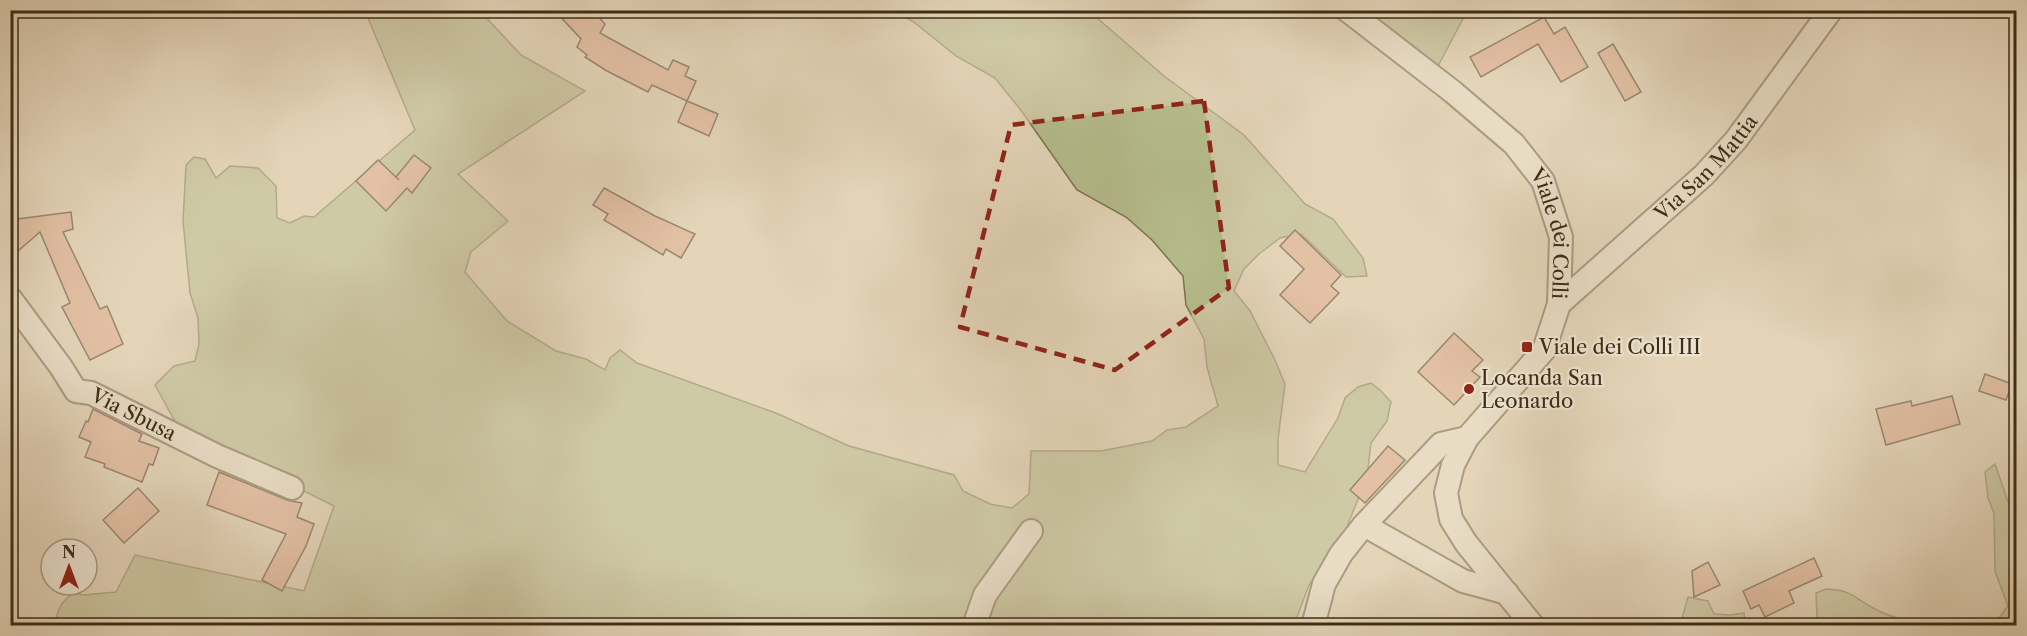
<svg xmlns="http://www.w3.org/2000/svg" width="2027" height="636" font-family="'Libre Caslon Text',serif">
<style>
.green{fill:#b6bd8e;stroke:#7a7552;stroke-width:1.5}
.building{fill:#e3a88d;stroke:#3e2d16;stroke-width:1.5}
.lines{fill:none;stroke-linecap:round;stroke-linejoin:round}
.minor-casing{stroke:#68573f;stroke-width:26}
.minor{stroke:#ede4d2;stroke-width:22}
.marked{fill:none;stroke:#8f2418;stroke-width:4.5;stroke-dasharray:12 8;stroke-linejoin:round}
.poi-dot{fill:#8f2418;stroke:#ede4d2;stroke-width:2}
.labels{text-anchor:middle;dominant-baseline:central;stroke-width:4.5;stroke-linejoin:round;paint-order:stroke}
.street-label{font-size:20px;fill:#3e2d16;stroke:#ede4d2}
.poi-label{font-size:20px;fill:#3e2d16;stroke:#ede4d2;text-anchor:start}
</style>
<rect width="100%" height="100%" fill="#e4d6b9"/>
<filter id="stains"><feTurbulence type="fractalNoise" baseFrequency=".00333" numOctaves="4"/><feColorMatrix values="0 0 0 0 .2 0 0 0 0 .09 0 0 0 0 .02 0 0 0 .5 -.17"/></filter>
<radialGradient id="worn" r=".72"><stop offset=".6" stop-color="#630" stop-opacity="0"/><stop offset="1" stop-color="#630" stop-opacity=".3"/></radialGradient>
<g class="green">
<path d="M1463,10L1465,15L1437,68L1360,11Z"/>
<path d="M365,11H480L521,55L585,91L458,174L508,221L471,252L465,272L507,321L556,351L586,359L605,370L610,358L620,350L637,363L776,413L849,446L954,475L963,491L990,504L1012,508L1029,494L1031,451H1101L1152,441L1167,430L1186,427L1218,406L1207,367L1204,339L1186,305L1183,276L1152,240L1126,217L1077,190L1020,109L995,78L956,56L915,23L896,11H1089L1164,76L1244,135L1305,204L1333,219L1363,258L1367,276L1346,277L1301,234L1280,238L1259,254L1244,269L1234,291L1250,311L1274,358L1285,384L1278,439V465L1305,472L1338,418L1345,398L1358,387L1371,383L1381,391L1391,402L1387,421L1371,443L1367,477L1344,534L1309,585L1294,625L55,626C57,610 60,603 73,593L84,595L116,592L135,555L304,591L334,506L179,429L155,385L174,366L195,361L199,344L198,318L190,293L183,221L186,165L194,157L205,159L216,178L230,166L258,168L276,186L277,218L290,223L304,216L314,217L415,130Z"/>
<path d="M1995,464L2016,525V625H1994L2008,606L1995,571L1994,513L1988,498L1985,472Z"/>
<path d="M1826,589C1852,590 1853,597 1873,608C1891,618 1908,621 1928,623L1931,625H1820L1817,617L1816,593Z"/>
<path d="M1688,597L1708,601L1714,614L1730,615L1744,613L1745,625H1683L1682,618Z"/>
</g>
<g class="building">
<path d="M554,10H592L605,24L600,33L629,49L668,70L673,60L689,67L685,76L696,81L687,101L652,85L648,92L607,71L585,57L587,55L577,47L581,39Z"/>
<path d="M1544,17L1554,34L1565,27L1588,67L1561,82L1538,44L1481,77L1470,57Z"/>
<path d="M1613,44L1641,92L1625,101L1598,53Z"/>
<path d="M687,101L718,114L709,136L678,122Z"/>
<path d="M414,155L431,168L412,193L407,188L386,211L356,181L378,160L399,180L396,177Z"/>
<path d="M604,188L655,216L695,234L681,258L666,249L663,255L604,220L608,214L593,205Z"/>
<path d="M71,212L73,229L63,232L100,309L107,306L123,344L90,360L62,307L70,303L40,232L10,258V220Z"/>
<path d="M1295,230L1341,275L1331,286L1339,293L1310,323L1280,295L1304,269L1280,246Z"/>
<path d="M1454,333L1483,360L1472,371L1480,377L1454,405L1418,372Z"/>
<path d="M1985,374L2012,384L2006,400L1979,391Z"/>
<path d="M1952,396L1960,424L1886,445L1876,409L1911,401L1912,406Z"/>
<path d="M93,409L142,434L139,441L159,448L153,465L149,464L142,482L104,467L105,464L85,457L91,442L79,437L86,421L88,422Z"/>
<path d="M1388,446L1405,460L1365,503L1350,490Z"/>
<path d="M219,472L287,500L302,503L297,517L314,524L306,546L282,591L262,580L286,534L207,505Z"/>
<path d="M138,488L159,511L124,543L103,520Z"/>
<path d="M1814,558L1822,576L1789,591L1794,603L1765,617L1759,605L1751,609L1743,591Z"/>
<path d="M1708,562L1720,585L1694,597L1692,571Z"/>
</g>
<g class="lines">
<defs>
<g id="minor">
<path id="s1" d="M1347,10L1453,92L1514,144L1543,181L1561,237L1559,304L1544,350L1467,438L1453,465L1446,493L1451,519L1466,543L1533,626"/>
<path id="s2" d="M10,298L61,367L76,391L91,393L217,456L292,488"/>
<path id="s3" d="M1559,304L1704,175L1736,140L1831,10"/>
<path d="M1364,525L1463,581L1507,593"/>
<path d="M974,626L985,595L1031,531"/>
<path d="M1313,626L1324,584L1341,554L1364,525L1441,444L1467,438"/>
</g>
</defs>
<use href="#minor" class="minor-casing"/>
<use href="#minor" class="minor"/>
</g>
<path d="M0 0H2027V636H0ZM1204,101L1229,288L1115,370L960,327L1011,125Z" fill="#e4d6b9" fill-opacity=".55" fill-rule="evenodd"/>
<path class="marked" d="M1204,101L1229,288L1115,370L960,327L1011,125Z"/>
<g class="poi-dot">
<rect x="1521" y="341" width="12" height="12" rx="3"/>
<circle cx="1469" cy="389" r="6"/>
</g>
<g class="labels">
<g class="street-label">
<text stroke="none"><textPath href="#s3" startOffset="201">Via San Mattia</textPath></text>
<text stroke="none"><textPath href="#s1" startOffset="315">Viale dei Colli</textPath></text>
<text stroke="none"><textPath href="#s2" startOffset="177">Via Sbusa</textPath></text>
</g>
<g class="poi-label">
<text x="1539" y="347">Viale dei Colli III</text>
<text x="1481" y="378">Locanda San<tspan x="1481" dy="23">Leonardo</tspan></text>
</g>
</g>
<rect width="2027" height="636" fill="none" stroke="#e4d6b9" stroke-width="36"/>
<rect x="12" y="12" width="2003" height="612" fill="none" stroke="#3e2d16" stroke-width="3"/>
<rect x="18" y="18" width="1991" height="600" fill="none" stroke="#3e2d16" stroke-width="1.5"/>
<g transform="translate(69 567)"><circle r="28" fill="#ede4d2" stroke="#a79b87" stroke-width="1.5"/>
<path d="M0-4.5L10 22L0 15L-10 22Z" fill="#8f2418"/>
<text y="-9" font-size="16" font-weight="bold" text-anchor="middle" fill="#3e2d16">N</text>
</g>
<rect width="100%" height="100%" filter="url(#stains)"/>
<rect width="100%" height="100%" fill="url(#worn)"/>
</svg>
